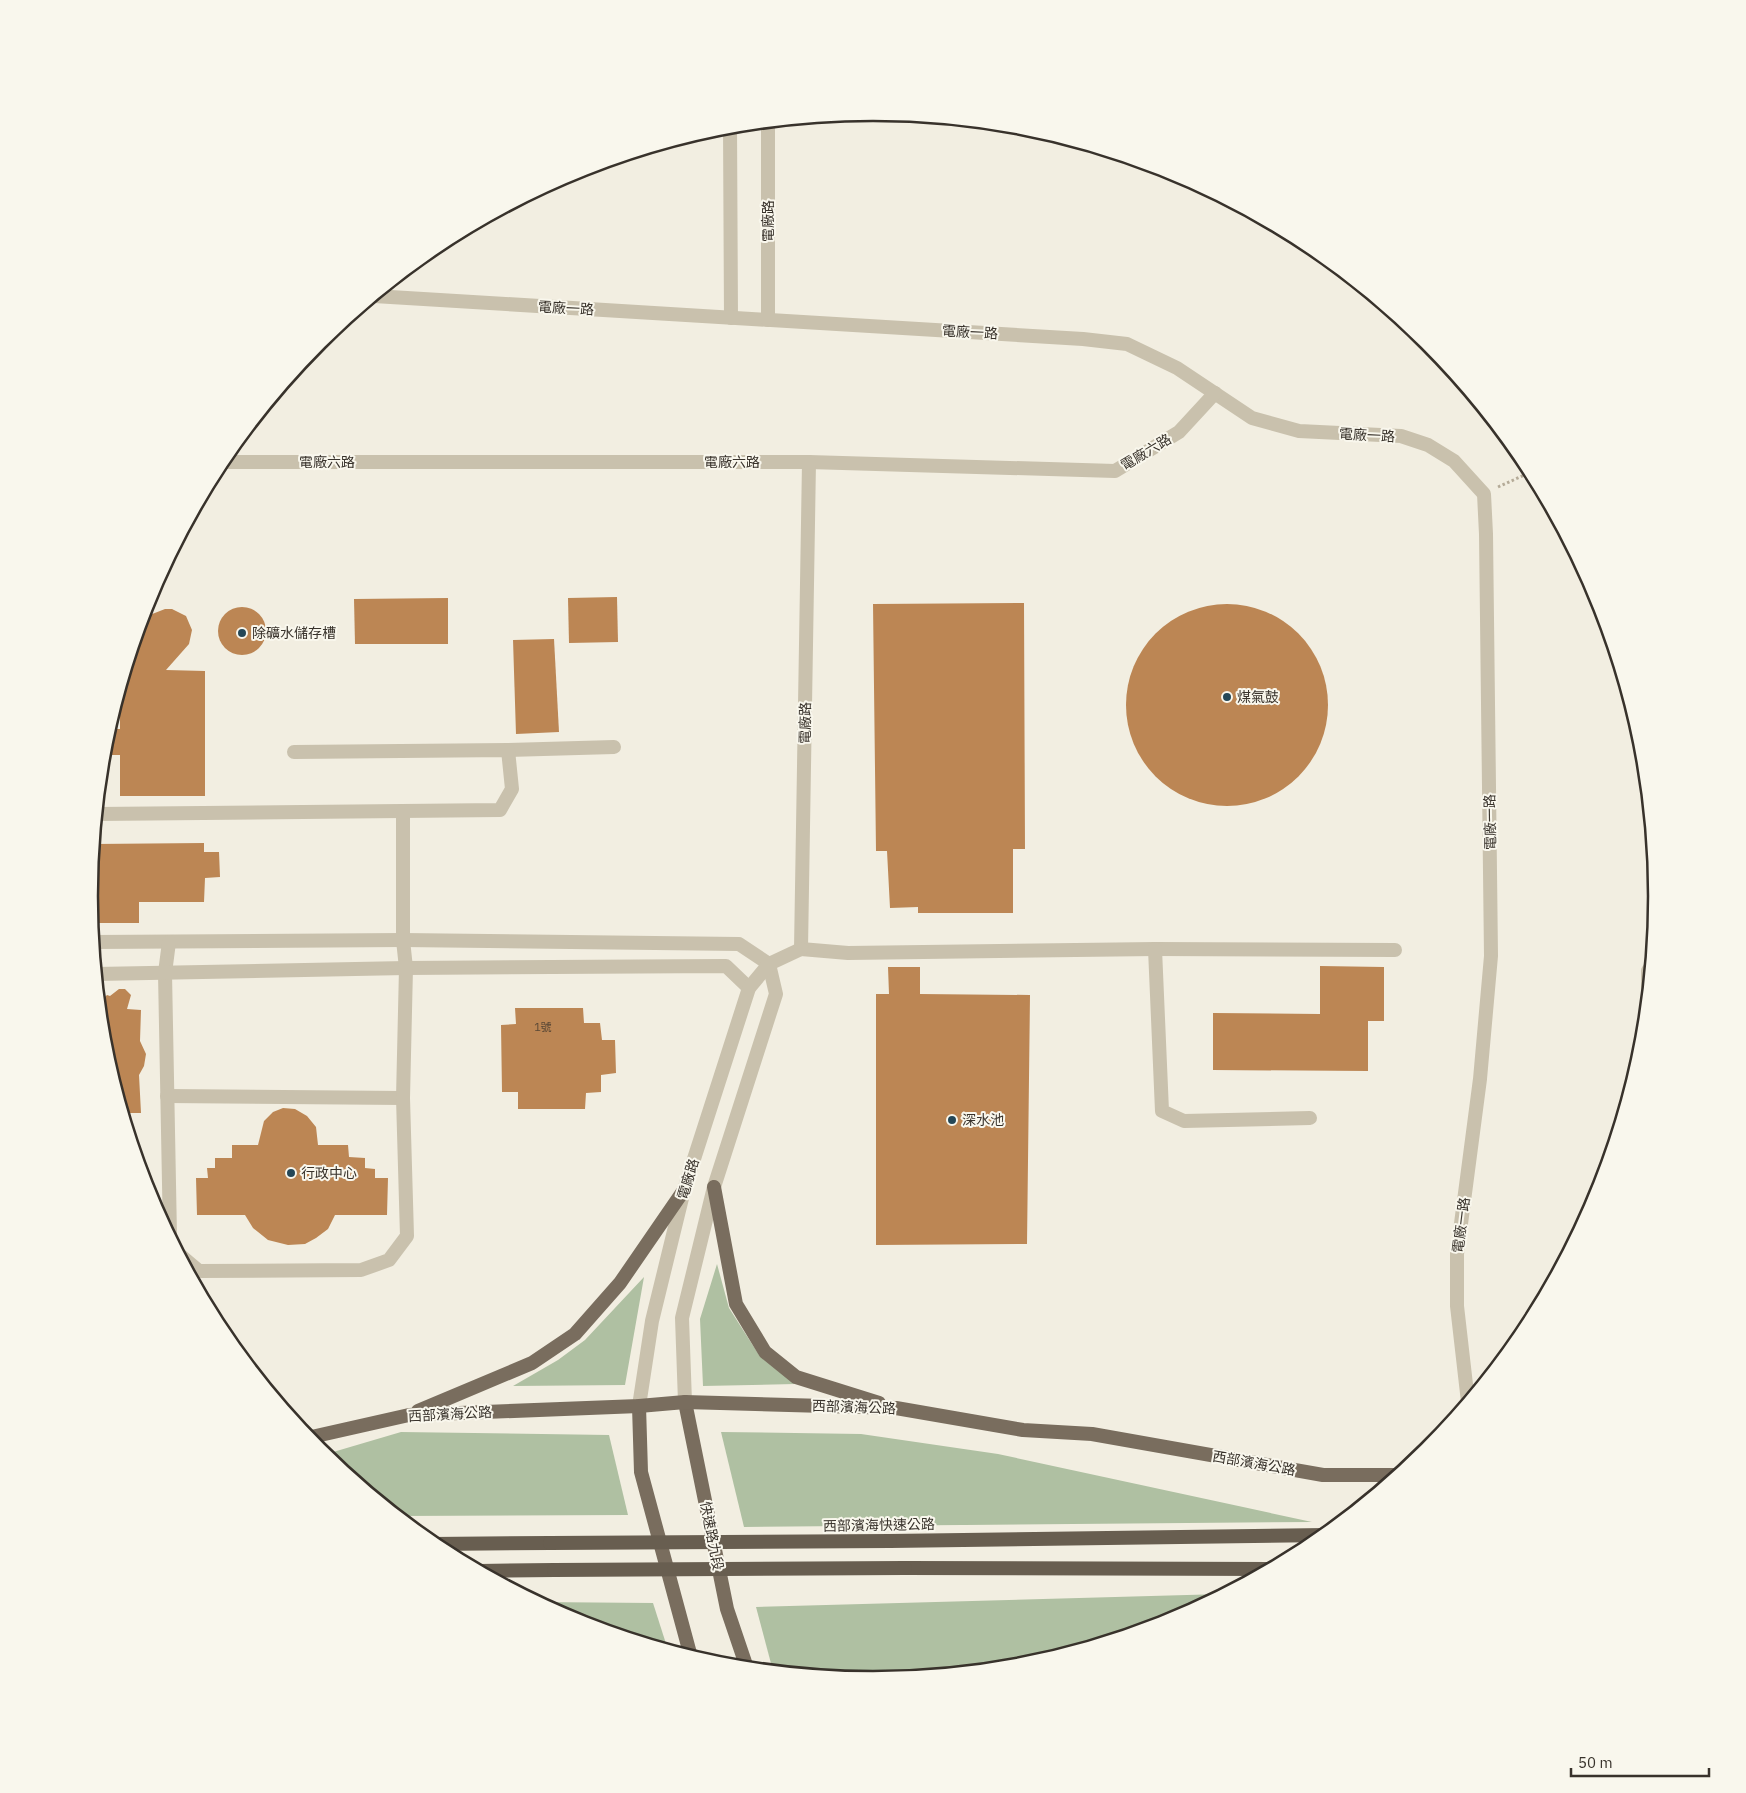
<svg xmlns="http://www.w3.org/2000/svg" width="1746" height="1793" font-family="'IBM Plex Sans','Noto Sans TC',sans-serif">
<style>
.green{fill:#afc0a2}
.building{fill:#bc8654}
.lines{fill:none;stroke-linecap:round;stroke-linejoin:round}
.path{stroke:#b5ab98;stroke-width:3;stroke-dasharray:2.5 2.5;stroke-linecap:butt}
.minor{stroke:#c9c1ad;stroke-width:14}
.primary{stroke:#796d5e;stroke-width:14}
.trunk{stroke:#685e50;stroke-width:14}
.trunk-bridge{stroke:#685e50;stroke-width:14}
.poi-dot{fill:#244757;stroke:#f9f7ed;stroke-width:2}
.labels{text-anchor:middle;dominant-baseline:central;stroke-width:4;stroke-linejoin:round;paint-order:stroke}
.number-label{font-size:11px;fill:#594735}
.street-label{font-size:14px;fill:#38322b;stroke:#f9f7ed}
.poi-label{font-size:14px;fill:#38322b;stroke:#f9f7ed;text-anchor:start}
.rim{fill:none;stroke:#38322b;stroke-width:2.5}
</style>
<rect width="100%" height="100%" fill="#f2eee1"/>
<g class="green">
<path d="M717,1264L729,1308L759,1355L795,1384L703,1386L700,1319Z"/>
<path d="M644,1277L625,1385L513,1386L558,1360L585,1340Z"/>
<path d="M401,1432L609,1435L628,1515L397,1516L323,1455Z"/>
<path d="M721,1432L861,1434L998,1454L1312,1522L744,1527Z"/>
<path d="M1223,1594L1173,1621L1026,1666L873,1681L773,1671L756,1607Z"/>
<path d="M537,1602L653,1603L668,1650L573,1621Z"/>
</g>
<g class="building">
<path d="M617,597L618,642L569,643L568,598Z"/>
<path d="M448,598V644H355L354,599Z"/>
<path d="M1024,603L1025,849H1013V913H918V907L890,908L887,851H876L873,604Z"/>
<circle cx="1227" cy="705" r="101"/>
<circle cx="242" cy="631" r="24"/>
<path d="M165,609H172L186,616L192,630L189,644L166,670L205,671V796H120V755H103L104,743L108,729H120V689L142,618Z"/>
<path d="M554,639L559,732L516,734L513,640Z"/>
<path d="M204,843V852H219L220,877L205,878L204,902H139V923H91L89,896L94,844Z"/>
<path d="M1320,966L1384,967V1021H1368V1071L1213,1070V1013L1320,1014Z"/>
<path d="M888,967H920V994L1030,995L1027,1244L876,1245V994H889Z"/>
<path d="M119,989H125L131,995L127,1009L141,1010L140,1041L146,1054L144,1066L139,1075L141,1113H123L104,1049L100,1007L102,1000L107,995L110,996Z"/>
<path d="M515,1008H583L584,1023H600L602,1040H615L616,1073L601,1075V1092L586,1093L585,1109H518V1092H502L501,1025L516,1024Z"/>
<path d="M283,1108L295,1109L307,1116L316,1127L318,1145H348L349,1157L365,1158V1168L375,1169V1178H388L387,1215H335L328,1229L316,1238L305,1244L288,1245L268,1240L253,1228L245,1215H197L196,1178H208L207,1168H215V1158H232V1145H258L264,1121L273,1112Z"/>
</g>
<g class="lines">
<path class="path" d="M1498,487L1531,472"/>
<g class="minor">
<path d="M730,126L731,318"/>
<path d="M374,296L1083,339L1127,344L1177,368L1252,418L1299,431L1401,436L1428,445L1454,461L1484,494L1486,534L1491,956L1480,1079L1457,1254V1306L1468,1402"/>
<path d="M768,320V123"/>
<path d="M220,462H809L1115,471L1179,432L1215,393"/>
<path d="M508,750L614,747"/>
<path d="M97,814L500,810L512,789L508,750L294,752"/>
<path d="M93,942L403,940L739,944L769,964L776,994L714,1187L682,1318L685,1402"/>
<path d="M169,942L165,973L170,1236"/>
<path d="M801,949L848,953L1155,949L1395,950"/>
<path d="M801,949L809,462"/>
<path d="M1155,949L1162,1111L1184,1121L1310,1118"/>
<path d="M96,974L406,968L726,966L749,988"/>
<path d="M1648,989V971L1650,968"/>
<path d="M167,1096L403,1098"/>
<path d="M180,1255L199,1271L361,1270L389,1260L407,1236L403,1098L406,968L403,940V811"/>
<path d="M639,1406L652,1321L684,1190L749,988L769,964L801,949"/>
</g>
<g class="primary">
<path d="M714,1187L736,1304L765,1352L796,1377L879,1403"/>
<path d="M685,1402L727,1609L747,1668"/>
<path d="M639,1406L641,1472L691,1657"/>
<path d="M418,1411L532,1363L575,1334L620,1283L684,1190"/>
<path d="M307,1438L409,1415L639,1406L685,1402L896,1408L1023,1430L1092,1434L1323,1475H1398"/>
</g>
<g class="trunk">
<path d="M890,1541L1325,1535"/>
<path d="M432,1544L550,1543"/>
<path d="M905,1568L1271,1569"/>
<path d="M479,1571L554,1570"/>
</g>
<g class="trunk-bridge">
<path d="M550,1543L890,1541"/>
<path d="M554,1570L905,1568"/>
</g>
</g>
<g class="poi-dot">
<circle cx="242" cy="633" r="5"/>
<circle cx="1227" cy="697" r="5"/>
<circle cx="952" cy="1120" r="5"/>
<circle cx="291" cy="1173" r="5"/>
</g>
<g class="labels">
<g class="number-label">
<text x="543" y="1027">1號</text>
</g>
<g class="street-label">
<text transform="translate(768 221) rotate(-90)">電廠路</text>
<text transform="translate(566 308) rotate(3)">電廠一路</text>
<text transform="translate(970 332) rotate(3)">電廠一路</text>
<text transform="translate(1367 435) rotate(3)">電廠一路</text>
<text transform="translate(1146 452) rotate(-31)">電廠六路</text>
<text x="327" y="462">電廠六路</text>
<text x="732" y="462">電廠六路</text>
<text transform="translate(805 723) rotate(-89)">電廠路</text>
<text transform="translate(1490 822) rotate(-91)">電廠一路</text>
<text transform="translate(688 1179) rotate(-73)">電廠路</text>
<text transform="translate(1461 1225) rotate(-83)">電廠一路</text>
<text transform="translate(854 1407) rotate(2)">西部濱海公路</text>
<text transform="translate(450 1414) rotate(-3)">西部濱海公路</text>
<text transform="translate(1254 1463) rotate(10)">西部濱海公路</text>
<text transform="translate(879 1525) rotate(-1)">西部濱海快速公路</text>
<text transform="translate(712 1536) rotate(79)">快速路九段</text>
</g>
<g class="poi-label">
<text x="252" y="633">除礦水儲存槽</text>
<text x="1237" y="697">煤氣鼓</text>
<text x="962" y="1120">深水池</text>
<text x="301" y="1173">行政中心</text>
</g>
</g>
<path d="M0 0H1746V1793H0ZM98 896a775 775 0 1 1 1550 0a775 775 0 1 1-1550 0Z" fill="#f9f7ed" fill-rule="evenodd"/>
<path class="rim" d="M98 896a775 775 0 1 1 1550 0a775 775 0 1 1-1550 0Z"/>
<path d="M1571 1768v8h138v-8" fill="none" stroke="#38322b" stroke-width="2.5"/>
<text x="1578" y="1768" font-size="15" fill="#38322b" stroke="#f9f7ed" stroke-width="4" paint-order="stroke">50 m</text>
</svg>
